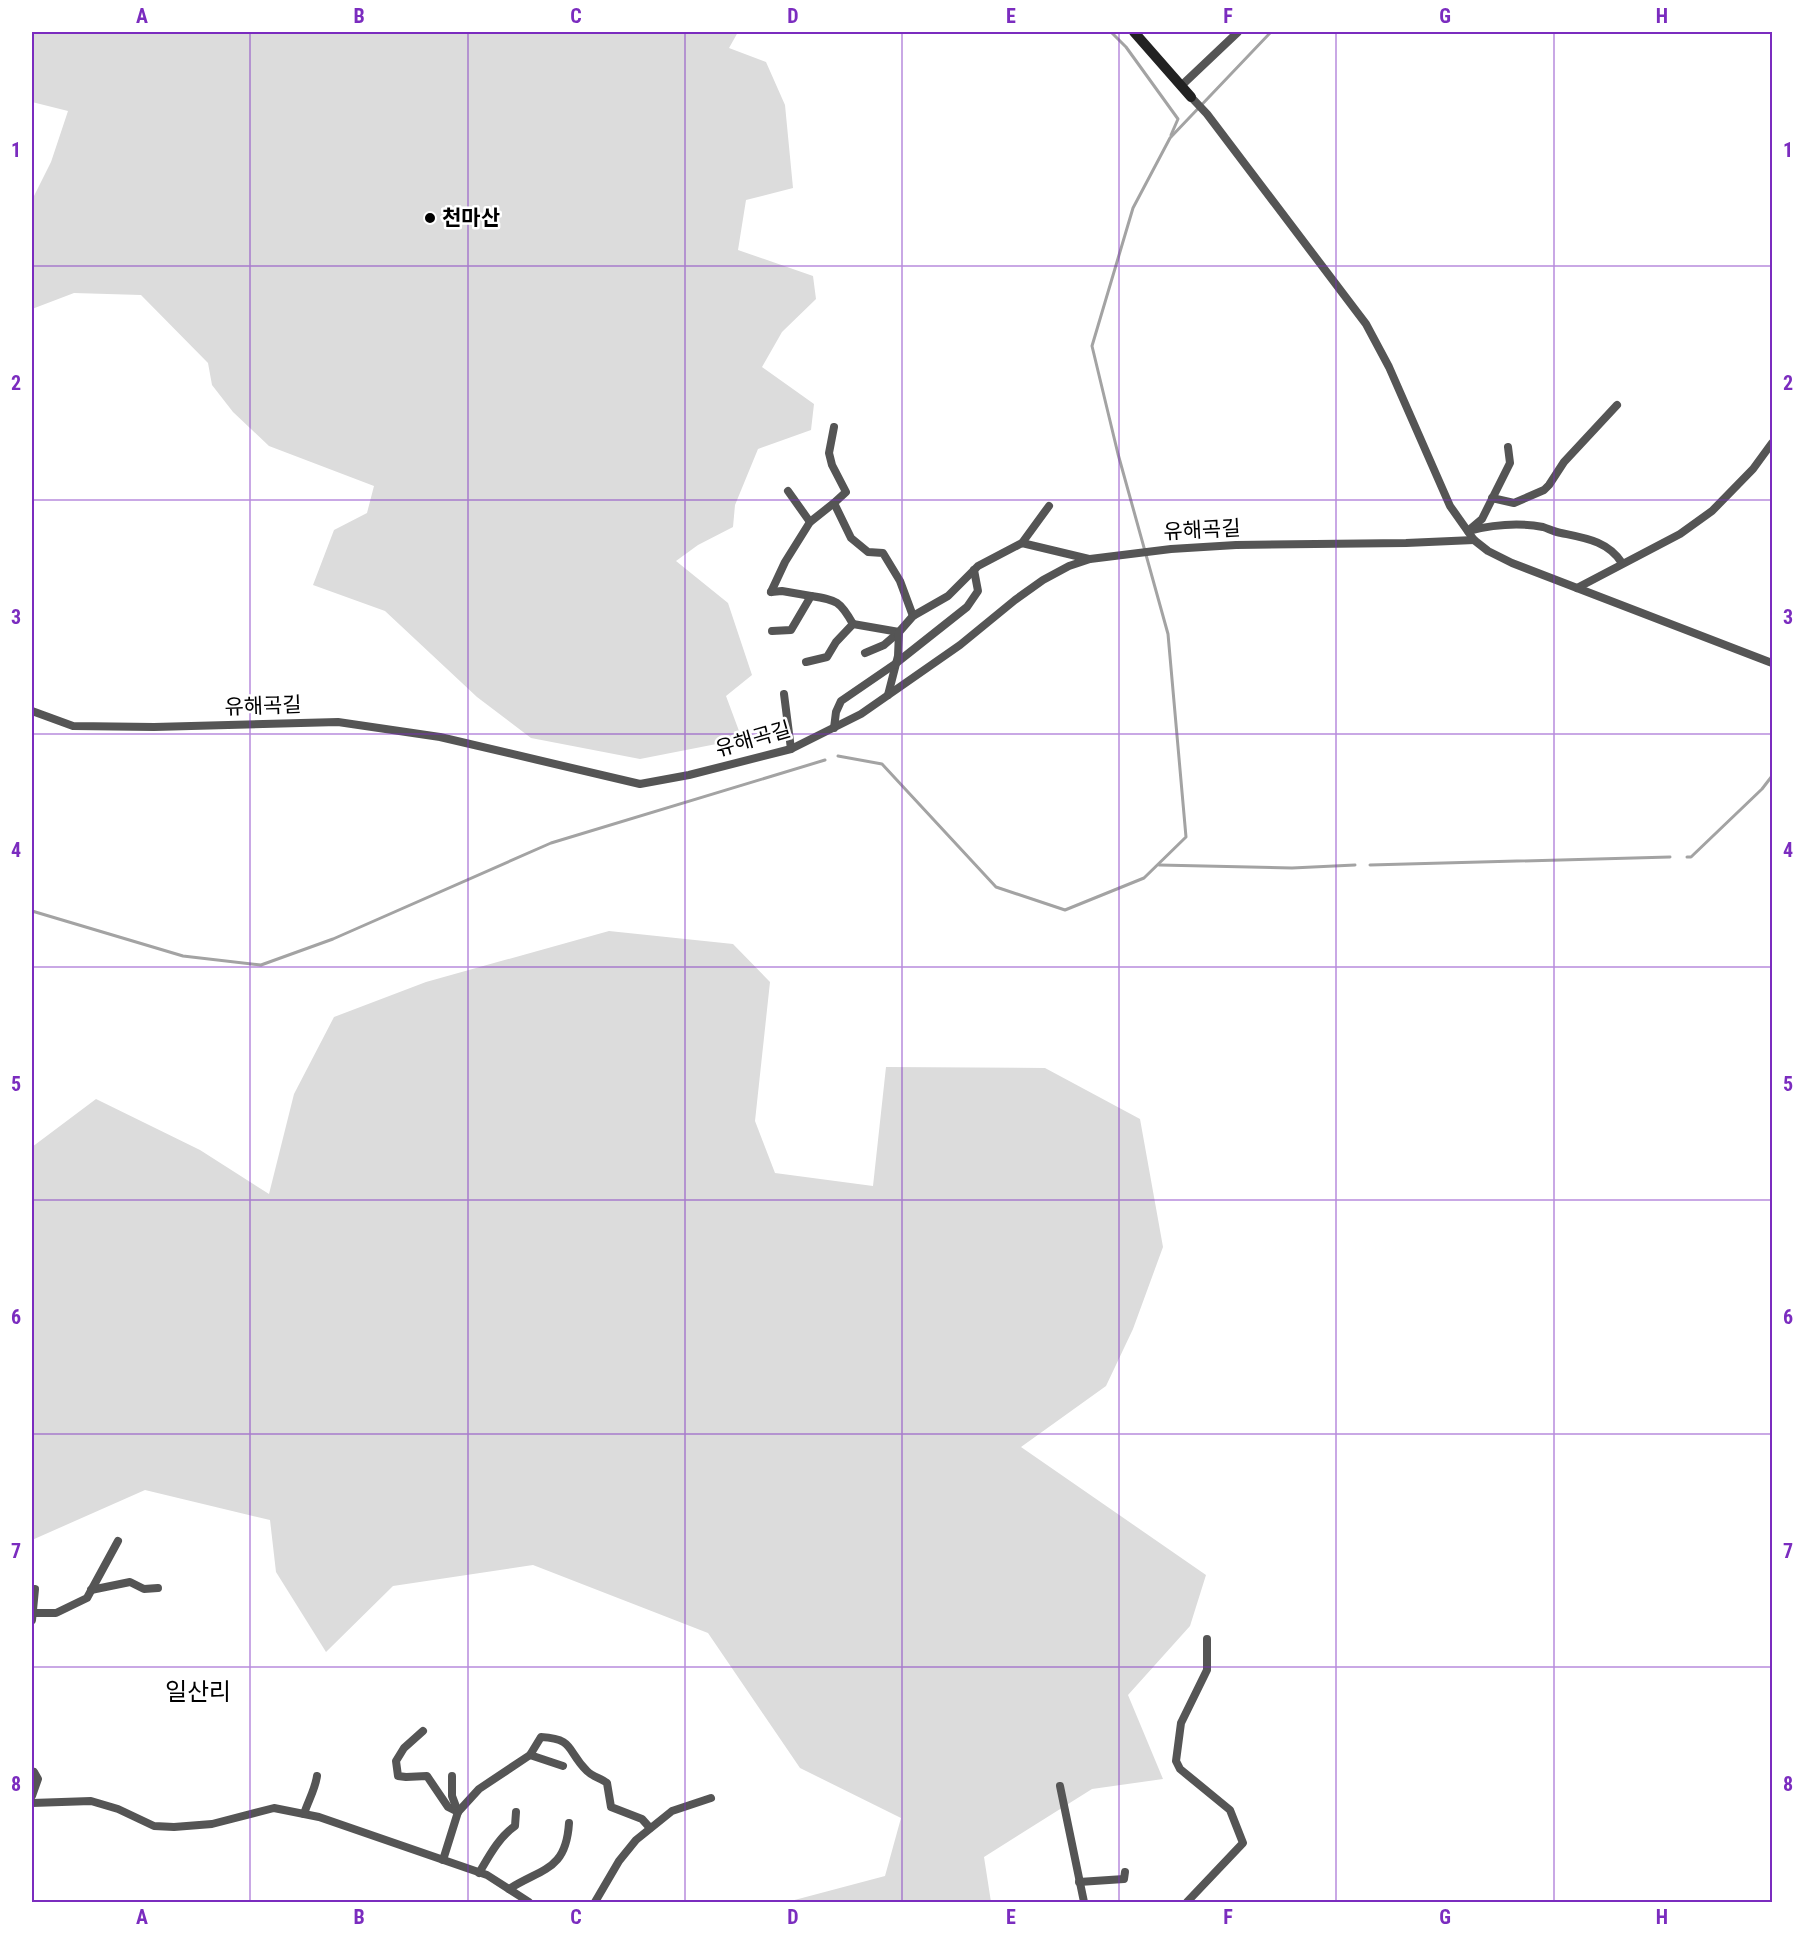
<svg xmlns="http://www.w3.org/2000/svg" width="1804" height="1934" font-family="'Roboto Condensed','Noto Sans KR',sans-serif">
<style>
.green{fill:#dcdcdc}
.lines{fill:none;stroke-linecap:round;stroke-linejoin:round}
.stream{stroke:#a3a3a3;stroke-width:3}
.street{stroke:#555;stroke-width:8}
.secondary{stroke:#222;stroke-width:10}
.grid{fill:none;stroke:#7b2cbf;stroke-width:1.5;stroke-opacity:0.55}
.poi-dot{fill:#000;stroke:#fff;stroke-width:2}
.labels{text-anchor:middle;dominant-baseline:central;stroke-width:5;stroke-linejoin:round;paint-order:stroke}
.poi-label{font-size:21px;font-weight:bold;fill:#000;stroke:#fff;text-anchor:start}
.street-label{font-size:21px;fill:#000;stroke:#fff}
.quarter-label{font-size:24px;fill:#000;stroke:#fff}
.neatline{fill:none;stroke:#7b2cbf;stroke-width:2}
.grid-label{font-size:20px;text-anchor:middle;font-weight:bold;fill:#7b2cbf}
</style>
<rect width="100%" height="100%" fill="#fff"/>
<g class="green">
<path d="M32,32H738L729,48L766,62L785,105L793,188L746,200L738,250L813,276L816,299L782,332L762,367L814,404L811,430L758,449L735,505L733,527L698,545L676,561L728,603L752,675L726,696L742,739L640,759L531,738L477,697L385,611L313,585L334,530L367,513L374,486L269,446L233,412L212,385L208,363L141,295L74,293L32,309V200L51,162L68,111L32,102Z"/>
<path d="M609,931L733,944L770,982L755,1121L775,1173L873,1186L886,1067L1045,1068L1140,1119L1163,1247L1133,1329L1106,1386L1021,1447L1206,1575L1190,1626L1128,1695L1163,1779L1092,1789L984,1857L991,1902H787L885,1876L901,1818L800,1768L708,1633L533,1565L393,1586L326,1652L276,1572L270,1520L145,1490L32,1540V1147L96,1099L200,1150L269,1194L294,1094L334,1017L426,982Z"/>
</g>
<g class="lines">
<g class="stream">
<path d="M1111,32L1126,47L1178,119L1171,135"/>
<path d="M838,756L882,764L996,887L1065,910L1144,878L1186,837L1168,634L1118,454L1092,346L1133,208L1170,138L1271,32"/>
<path d="M1687,857H1691L1762,789L1772,776"/>
<path d="M1159,865L1292,868L1355,865"/>
<path d="M1370,865L1670,857"/>
<path d="M32,911L183,956L261,965L333,939L551,843L825,760"/>
</g>
<g class="street">
<path d="M1181,86L1238,32"/>
<path d="M1191,97L1207,114L1366,324L1389,367L1450,506L1474,540L1488,551L1512,563L1772,663"/>
<path d="M834,427L829,453L832,465L846,492L834,503L851,538L868,552L883,553L900,581L913,616"/>
<path d="M788,491L810,522"/>
<path d="M1492,498L1514,503L1544,490L1549,485L1564,462L1617,405"/>
<path d="M1469,530L1482,519L1510,463L1508,447"/>
<path d="M1468,531C1492,525 1517,522 1543,527C1549,529 1555,532 1561,533C1585,538 1608,541 1622,563"/>
<path d="M1022,543L1049,506"/>
<path d="M1577,588L1680,534L1712,511L1753,469L1772,443"/>
<path d="M771,592L785,562L810,522L834,503"/>
<path d="M771,592L782,591L811,596"/>
<path d="M772,631L791,630L811,596C837,600 840,601 853,624"/>
<path d="M865,653L884,645L899,632"/>
<path d="M806,662L827,657L836,642L853,624L899,632"/>
<path d="M784,694L791,749"/>
<path d="M888,695L898,656L899,632L913,616L948,596L978,566L1022,543L1089,559"/>
<path d="M32,711L73,726L154,727L338,722L440,737L640,784L689,775L791,749L861,714L960,645L1015,600L1043,580L1069,566L1090,559L1171,549L1236,545L1406,543L1474,540"/>
<path d="M834,728L836,712L841,701L895,664L967,607L978,591L974,570"/>
<path d="M91,1590L130,1582L144,1589L158,1588"/>
<path d="M33,1613H56L87,1598L118,1541"/>
<path d="M32,1620L35,1589"/>
<path d="M423,1731L404,1748L396,1761L398,1776L406,1777L427,1776L448,1807L458,1812"/>
<path d="M530,1755L563,1766"/>
<path d="M452,1776V1796L458,1812"/>
<path d="M1060,1786L1084,1902"/>
<path d="M32,1796L38,1779L34,1772"/>
<path d="M32,1803L91,1801L118,1809L154,1826L174,1827L212,1824L274,1808L319,1817L487,1875L529,1902"/>
<path d="M304,1814C308,1801 315,1790 317,1776"/>
<path d="M443,1860L458,1812L479,1789L530,1755L541,1737C575,1739 566,1750 587,1771C593,1777 601,1778 607,1783L611,1807L642,1819L650,1828"/>
<path d="M479,1873C489,1856 499,1837 515,1826L516,1812"/>
<path d="M1079,1882L1124,1879L1125,1872"/>
<path d="M509,1889C542,1868 566,1871 569,1823"/>
<path d="M595,1902L619,1861L636,1840L672,1811L711,1798"/>
<path d="M1187,1902L1243,1843L1230,1810L1180,1769L1176,1761L1181,1723L1207,1670V1639"/>
</g>
<path class="secondary" d="M1134,32L1191,97"/>
</g>
<path class="grid" d="M250,32V1902M468,32V1902M685,32V1902M902,32V1902M1119,32V1902M1336,32V1902M1554,32V1902M32,266H1772M32,500H1772M32,734H1772M32,967H1772M32,1200H1772M32,1434H1772M32,1667H1772"/>
<circle class="poi-dot" cx="430" cy="218" r="6"/>
<g class="labels">
<g class="poi-label">
<text x="442" y="218">천마산</text>
</g>
<g class="street-label">
<text transform="translate(1202 530) rotate(-3)">유해곡길</text>
<text transform="translate(263 706) rotate(-2)">유해곡길</text>
<text transform="translate(753 739) rotate(-16)">유해곡길</text>
</g>
<g class="quarter-label">
<text x="198" y="1692">일산리</text>
</g>
</g>
<rect width="1804" height="1934" fill="none" stroke="#ffffff" stroke-width="66"/>
<rect x="33" y="33" width="1738" height="1868" class="neatline"/>
<g class="grid-label">
<text x="142" y="23">A</text>
<text x="359" y="23">B</text>
<text x="576" y="23">C</text>
<text x="793" y="23">D</text>
<text x="1011" y="23">E</text>
<text x="1228" y="23">F</text>
<text x="1445" y="23">G</text>
<text x="1662" y="23">H</text>
<text x="16" y="157">1</text>
<text x="1788" y="157">1</text>
<text x="16" y="390">2</text>
<text x="1788" y="390">2</text>
<text x="16" y="624">3</text>
<text x="1788" y="624">3</text>
<text x="16" y="857">4</text>
<text x="1788" y="857">4</text>
<text x="16" y="1091">5</text>
<text x="1788" y="1091">5</text>
<text x="16" y="1324">6</text>
<text x="1788" y="1324">6</text>
<text x="16" y="1558">7</text>
<text x="1788" y="1558">7</text>
<text x="16" y="1791">8</text>
<text x="1788" y="1791">8</text>
<text x="142" y="1924">A</text>
<text x="359" y="1924">B</text>
<text x="576" y="1924">C</text>
<text x="793" y="1924">D</text>
<text x="1011" y="1924">E</text>
<text x="1228" y="1924">F</text>
<text x="1445" y="1924">G</text>
<text x="1662" y="1924">H</text>
</g>
</svg>
